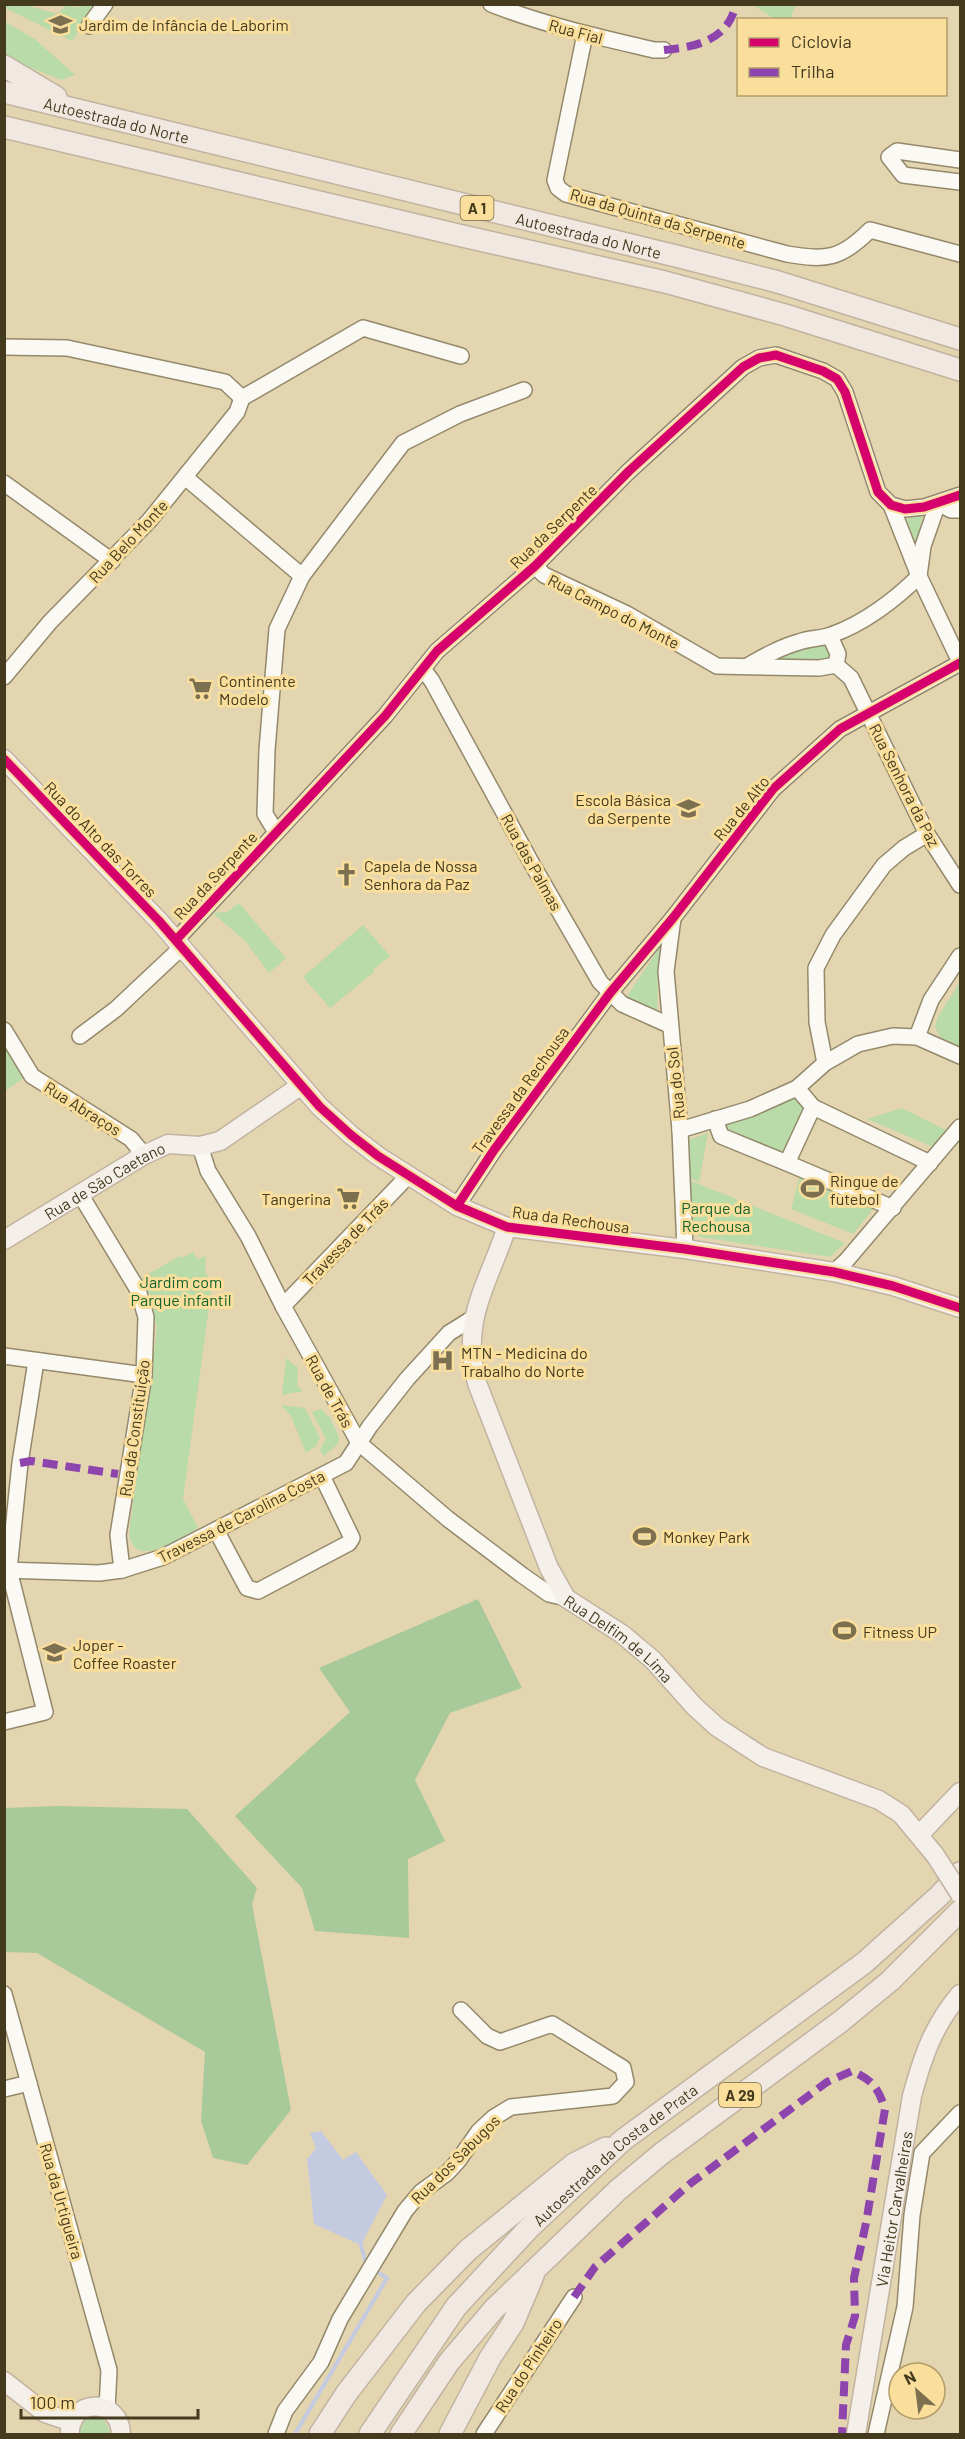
<svg xmlns="http://www.w3.org/2000/svg" width="965" height="2439" font-family="Barlow,sans-serif">
<style>
.green{fill:#b9daa9}
.forest{fill:#a8c999}
.water{fill:#c4cbe1}
.lines{fill:none;stroke-linecap:round;stroke-linejoin:round}
.stream{stroke:#c4cbe1;stroke-width:4}
.minor-casing{stroke:#94896b;stroke-width:18}
.major-casing{stroke:#c1b3a0;stroke-width:21}
.highway-casing{stroke:#c1b3a0;stroke-width:24}
.minor{stroke:#fbf9f3;stroke-width:15}
.major{stroke:#f5efe9;stroke-width:18}
.highway{stroke:#f1e9e1;stroke-width:21}
.major-bridge-casing{stroke:#c1b3a0;stroke-width:21;stroke-linecap:butt}
.major-bridge{stroke:#f5efe9;stroke-width:18}
.quiet{stroke:#8e44ad;stroke-width:8;stroke-dasharray:15 8;stroke-linecap:butt}
.cycleway-casing{stroke:#f9de9c;stroke-width:13}
.cycleway{stroke:#d6006c;stroke-width:9}
.labels{text-anchor:middle;dominant-baseline:central;stroke-width:6;stroke-linejoin:round;paint-order:stroke}
.shield{fill:#f9de9c;stroke:#7a6b44;stroke-width:1.5}
.shield-label{font-size:15px;font-weight:bold;fill:#443a1e}
.poi-label{font-size:16px;fill:#443a1e;stroke:#f9de9c;text-anchor:start}
.street-label{font-size:16px;fill:#443a1e;stroke:#f9de9c}
.park-label{font-size:16px;fill:#13632d;stroke:#f9de9c}
</style>
<rect width="100%" height="100%" fill="#e4d5b1"/>
<g class="green">
<path d="M4,5H26L57,14L67,5L76,7L97,5L72,41L5,8Z"/>
<path d="M753,5H796L791,17L795,19H775Z"/>
<path d="M4,21L36,40L75,75L61,80L16,62L5,54Z"/>
<path d="M923,515L916,545L905,519Z"/>
<path d="M824,643L830,654L827,659L821,663L767,659L786,651Z"/>
<path d="M239,903L286,958L269,973L246,942L213,913L227,912Z"/>
<path d="M363,925L390,956L373,970L374,972L330,1008L303,977Z"/>
<path d="M660,947L663,948L658,972L657,1013L627,996Z"/>
<path d="M960,982V1047L940,1037L935,1027L938,1017Z"/>
<path d="M4,1037L28,1075L5,1091H4Z"/>
<path d="M796,1090L811,1108L785,1159L722,1134L718,1121Z"/>
<path d="M902,1108L952,1133L938,1149L867,1119Z"/>
<path d="M708,1133L699,1182L690,1178L689,1140Z"/>
<path d="M801,1172L874,1207V1208L853,1234L791,1209Z"/>
<path d="M689,1180L845,1243L830,1257L700,1237L694,1230Z"/>
<path d="M193,1252L198,1260L206,1255L205,1271L212,1285L183,1499L198,1528C180,1538 134,1572 129,1533L157,1329L151,1297L141,1278L180,1256L182,1258Z"/>
<path d="M286,1358L298,1368L297,1386L303,1391L282,1395Z"/>
<path d="M281,1405L305,1408L320,1438L315,1447L306,1453L291,1416Z"/>
<path d="M322,1409L327,1416H329L339,1437L338,1444L324,1456L320,1450L326,1439L312,1412Z"/>
<path d="M88,2417L103,2419L109,2428L110,2434H78C78,2427 81,2421 88,2417Z"/>
</g>
<g class="forest">
<path d="M478,1599L522,1688L450,1713L415,1780L445,1841L408,1859L409,1938L315,1931L302,1888L235,1816L350,1712L319,1668Z"/>
<path d="M58,1806L187,1809L257,1888L252,1904L291,2110L247,2165L213,2158L201,2121L205,2052L37,1953L5,1952V1808Z"/>
</g>
<path class="water" d="M321,2131L343,2160L356,2152L387,2195L361,2245L314,2224L307,2159L316,2148L310,2133Z"/>
<g class="lines">
<g class="stream">
<path d="M360,2241L366,2264"/>
<path d="M295,2434L387,2278L379,2273"/>
</g>
<defs>
<g id="minor">
<path d="M491,4C544,25 599,37 654,50H664"/>
<path d="M89,26L105,4"/>
<path d="M585,34L555,180L558,188L566,194L787,254C826,261 841,259 870,230L960,254"/>
<path d="M960,160L897,151L889,157L903,175L960,182"/>
<path d="M4,347L67,348L225,382L242,398"/>
<path d="M185,477L302,576"/>
<path d="M4,483L112,561"/>
<path d="M938,503L951,510H960"/>
<path d="M891,505L919,576L960,662"/>
<path d="M535,566L544,575L627,614L717,666L819,668L836,665L851,678L927,834L960,885"/>
<path d="M919,576L923,546L938,503"/>
<path d="M830,636L838,654L836,665"/>
<path d="M749,665C765,656 781,647 799,642C809,638 821,639 831,635C863,624 895,600 919,576"/>
<path d="M423,669L432,681L532,864L600,982L622,1004L669,1025"/>
<path d="M4,677L50,622L149,521L237,412L242,398L363,328L461,356"/>
<path d="M276,832L265,814L267,750L277,629L302,576L403,443L460,414L524,390"/>
<path d="M673,918L666,971L680,1130L685,1249"/>
<path d="M176,940L385,716L437,651L535,566L629,471L743,367L759,358L776,355L823,371L837,379L845,392L878,492L891,505L905,509L924,507L960,495"/>
<path d="M4,1030L32,1076L131,1139L144,1155"/>
<path d="M80,1036L116,1009L182,947"/>
<path d="M917,1037L931,1000L960,956"/>
<path d="M825,1063L817,1022L816,968L833,935L884,865L904,848L927,834"/>
<path d="M797,1088L813,1107L930,1163"/>
<path d="M715,1119L721,1136L787,1163L813,1107"/>
<path d="M680,1130L750,1109L797,1088L825,1063L858,1044L893,1036L917,1037L960,1056"/>
<path d="M200,1146L208,1171L248,1236L283,1306L359,1443L448,1519L522,1575L549,1594L566,1598"/>
<path d="M787,1163L893,1208"/>
<path d="M80,1194L138,1290L146,1317L144,1375L118,1535L122,1570"/>
<path d="M457,1206L494,1150L610,993L673,918L773,789L840,729L960,663"/>
<path d="M834,1272L846,1261L960,1127"/>
<path d="M283,1306L408,1176"/>
<path d="M4,1356L144,1375"/>
<path d="M216,1530L247,1588L258,1591L349,1543L352,1538L322,1476"/>
<path d="M4,1570L99,1573L122,1570L163,1557L346,1463L370,1426L407,1379L449,1333L473,1318"/>
<path d="M4,1722L45,1712L9,1570L20,1463L36,1361"/>
<path d="M4,1994L109,2370L107,2409"/>
<path d="M4,2089L29,2083"/>
<path d="M276,2434L285,2411L321,2362L340,2319L405,2211L421,2192L447,2173L458,2161L479,2131L493,2118L511,2107L613,2096L626,2082L623,2068L552,2024L500,2042L487,2036L461,2010"/>
<path d="M484,2434L574,2297"/>
<path d="M876,2434L905,2307L912,2215L922,2153L960,2113"/>
</g>
<g id="major">
<path d="M4,759L159,921L320,1107L351,1135L378,1156L457,1206L507,1227L685,1249L834,1272L893,1286L960,1308"/>
<path id="s1" d="M507,1227C488,1284 460,1320 477,1383L549,1568L566,1598L622,1634L653,1660L694,1706L717,1727L763,1757L879,1800L901,1814L935,1855"/>
<path id="s2" d="M4,1240L144,1155L168,1144L200,1146L220,1141L300,1086"/>
<path d="M920,1834L960,1792"/>
<path d="M4,2381L45,2413L72,2422"/>
<path d="M70,2434C68,2399 120,2396 121,2434"/>
<path id="s3" d="M856,2434L912,2096C923,2056 933,2026 960,1994"/>
</g>
<g id="highway">
<path d="M4,66L56,97"/>
<path id="s4" d="M4,92L680,257L778,282L960,339"/>
<path d="M4,127L458,235L665,282L785,315L960,370"/>
<path d="M320,2434L346,2394L416,2303L468,2250L574,2164L606,2148"/>
<path id="s5" d="M370,2434L456,2307L529,2228L623,2140L864,1963L939,1896L960,1873"/>
<path d="M401,2434L449,2362L494,2309L618,2190L661,2154L840,2022L890,1981L960,1911"/>
<path d="M450,2434L490,2358L513,2323L533,2276"/>
</g>
</defs>
<use href="#minor" class="minor-casing"/>
<use href="#major" class="major-casing"/>
<use href="#highway" class="highway-casing"/>
<use href="#minor" class="minor"/>
<use href="#major" class="major"/>
<use href="#highway" class="highway"/>
<defs>
<path id="major-bridge" d="M935,1855L960,1894"/>
</defs>
<use href="#major-bridge" class="major-bridge-casing"/>
<use href="#major-bridge" class="major-bridge"/>
<g class="quiet">
<path d="M664,50C695,47 728,41 736,4"/>
<path d="M20,1463L31,1461L118,1474"/>
<path d="M574,2297L595,2267L691,2183L827,2082L852,2071C872,2080 878,2087 885,2109L866,2223L854,2278L855,2316L846,2345L842,2434"/>
</g>
<defs>
<g id="cycleway">
<path d="M4,759L159,921L320,1107L351,1135L378,1156L457,1206L507,1227L685,1249L834,1272L893,1286L960,1308"/>
<path d="M176,940L385,716L437,651L535,566L629,471L743,367L759,358L776,355L823,371L837,379L845,392L878,492L891,505L905,509L924,507L960,495"/>
<path d="M457,1206L494,1150L610,993L673,918L773,789L840,729L960,663"/>
</g>
</defs>
<use href="#cycleway" class="cycleway-casing"/>
<use href="#cycleway" class="cycleway"/>
</g>
<defs>
<symbol id="school-bare" viewBox="-9 -9 18 18"><path d="M0-5L7-2L0 1L-7-2ZM-4 1L0 2.5L4 1V4Q0 6-4 4Z" fill="#7c7051" stroke="#f9de9c" stroke-width="2.5" paint-order="stroke"/></symbol>
<symbol id="supermarket-bare" viewBox="-9 -9 18 18"><path d="M-6-5.5h2.5l.6 2H6L4.5 2H-2.5L-4.4-4H-6ZM-1.5 3.2a1.3 1.3 0 1 0 .1 0ZM3 3.2a1.3 1.3 0 1 0 .1 0Z" fill="#7c7051" stroke="#f9de9c" stroke-width="2.5" paint-order="stroke"/></symbol>
<symbol id="church-bare" viewBox="-9 -9 18 18"><path d="M-1.2-6h2.4v3.5h3.3v2.4h-3.3V6h-2.4V-.1h-3.3v-2.4h3.3Z" fill="#7c7051" stroke="#f9de9c" stroke-width="2.5" paint-order="stroke"/></symbol>
<symbol id="stadium-bare" viewBox="-9 -9 18 18"><path d="M0-5a6.5 5 0 1 0 0 10a6.5 5 0 1 0 0-10ZM-3.5-1.8h7v3.6h-7Z" fill="#7c7051" stroke="#f9de9c" stroke-width="2.5" paint-order="stroke"/></symbol>
<symbol id="hospital-bare" viewBox="-9 -9 18 18"><path d="M-5-5h3v3.5h4V-5h3V5h-3V1.5h-4V5h-3Z" fill="#7c7051" stroke="#f9de9c" stroke-width="2.5" paint-order="stroke"/></symbol>
<symbol id="university-bare" viewBox="-9 -9 18 18"><path d="M0-5L7-2L0 1L-7-2ZM-4 1L0 2.5L4 1V4Q0 6-4 4Z" fill="#7c7051" stroke="#f9de9c" stroke-width="2.5" paint-order="stroke"/></symbol>
</defs>
<g fill-rule="evenodd">
<use href="#school-bare" x="44" y="8" width="33" height="33"/>
<use href="#supermarket-bare" x="184" y="672" width="33" height="33"/>
<use href="#school-bare" x="672" y="792" width="33" height="33"/>
<use href="#church-bare" x="330" y="858" width="33" height="33"/>
<use href="#stadium-bare" x="796" y="1172" width="33" height="33"/>
<use href="#supermarket-bare" x="332" y="1182" width="33" height="33"/>
<use href="#hospital-bare" x="426" y="1344" width="33" height="33"/>
<use href="#stadium-bare" x="628" y="1520" width="33" height="33"/>
<use href="#stadium-bare" x="828" y="1614" width="33" height="33"/>
<use href="#university-bare" x="38" y="1636" width="33" height="33"/>
</g>
<g class="labels">
<g class="shield">
<rect x="460.5" y="196" width="33" height="24" rx="4.5"/>
<rect x="719" y="2083" width="42" height="24" rx="4.5"/>
</g>
<g class="shield-label">
<text x="477" y="208">A 1</text>
<text x="740" y="2095">A 29</text>
</g>
<g class="poi-label">
<text x="79" y="24">Jardim de Infância de Laborim</text>
<text x="219" y="680">Continente<tspan x="219" dy="18">Modelo</tspan></text>
<text x="671" y="799" text-anchor="end">Escola Básica<tspan x="671" dy="18">da Serpente</tspan></text>
<text x="364" y="865">Capela de Nossa<tspan x="364" dy="18">Senhora da Paz</tspan></text>
<text x="830" y="1180">Ringue de<tspan x="830" dy="18">futebol</tspan></text>
<text x="331" y="1198" text-anchor="end">Tangerina</text>
<text x="461" y="1352">MTN - Medicina do<tspan x="461" dy="18">Trabalho do Norte</tspan></text>
<text x="663" y="1536">Monkey Park</text>
<text x="863" y="1631">Fitness UP</text>
<text x="73" y="1644">Joper -<tspan x="73" dy="18">Coffee Roaster</tspan></text>
</g>
<g class="street-label">
<text transform="translate(576 31) rotate(15)">Rua Fial</text>
<text stroke="none"><textPath href="#s4" startOffset="116">Autoestrada do Norte</textPath></text>
<text transform="translate(658 218) rotate(16)">Rua da Quinta da Serpente</text>
<text stroke="none"><textPath href="#s4" startOffset="602">Autoestrada do Norte</textPath></text>
<text transform="translate(553 526) rotate(-44)">Rua da Serpente</text>
<text transform="translate(128 541) rotate(-47)">Rua Belo Monte</text>
<text transform="translate(614 611) rotate(27)">Rua Campo do Monte</text>
<text transform="translate(905 785) rotate(63)">Rua Senhora da Paz</text>
<text transform="translate(741 808) rotate(-51)">Rua de Alto</text>
<text transform="translate(101 839) rotate(46)">Rua do Alto das Torres</text>
<text transform="translate(532 862) rotate(61)">Rua das Palmas</text>
<text transform="translate(215 875) rotate(-47)">Rua da Serpente</text>
<text transform="translate(675 1083) rotate(-96)">Rua do Sol</text>
<text transform="translate(520 1090) rotate(-54)">Travessa da Rechousa</text>
<text transform="translate(83 1108) rotate(32)">Rua Abraços</text>
<text stroke="none"><textPath href="#s2" startOffset="117">Rua de São Caetano</textPath></text>
<text transform="translate(571 1219) rotate(8)">Rua da Rechousa</text>
<text transform="translate(345 1241) rotate(-46)">Travessa de Trás</text>
<text transform="translate(330 1391) rotate(61)">Rua de Trás</text>
<text transform="translate(134 1428) rotate(-82)">Rua da Constituição</text>
<text transform="translate(241 1516) rotate(-27)">Travessa de Carolina Costa</text>
<text stroke="none"><textPath href="#s1" startOffset="462">Rua Delfim de Lima</textPath></text>
<text stroke="none"><textPath href="#s5" startOffset="374">Autoestrada da Costa de Prata</textPath></text>
<text transform="translate(455 2159) rotate(-45)">Rua dos Sabugos</text>
<text transform="translate(62 2201) rotate(74)">Rua da Urtigueira</text>
<text stroke="none"><textPath href="#s3" startOffset="228">Via Heitor Carvalheiras</textPath></text>
<text transform="translate(528 2365) rotate(-57)">Rua do Pinheiro</text>
</g>
<g class="park-label">
<text x="716" y="1207">Parque da<tspan x="716" dy="18">Rechousa</tspan></text>
<text x="181" y="1281">Jardim com<tspan x="181" dy="18">Parque infantil</tspan></text>
</g>
</g>
<rect width="965" height="2439" fill="none" stroke="#443a1e" stroke-width="12"/>
<rect x="737" y="18" width="210" height="78" fill="#f9de9c" stroke="#b19c6a" stroke-width="1.5"/>
<rect x="749" y="38" width="30" height="9" fill="#d6006c" stroke="#b19c6a" stroke-width="1.5"/>
<text x="791" y="48" font-size="18" fill="#443a1e">Ciclovia</text>
<rect x="749" y="68" width="30" height="9" fill="#8e44ad" stroke="#b19c6a" stroke-width="1.5"/>
<text x="791" y="78" font-size="18" fill="#443a1e">Trilha</text>
<g transform="translate(917 2391) rotate(332)"><circle r="28" fill="#f9de9c" stroke="#b19c6a" stroke-width="1.5"/>
<path d="M0-4.5L10 22L0 15L-10 22Z" fill="#7c7051"/>
<text y="-9" font-size="16" font-weight="bold" text-anchor="middle" fill="#443a1e">N</text>
</g>
<path d="M21 2409v9h177v-9" fill="none" stroke="#443a1e" stroke-width="3"/>
<text x="30" y="2409" font-size="18" fill="#443a1e" stroke="#f9de9c" stroke-width="4.5" paint-order="stroke">100 m</text>
</svg>
